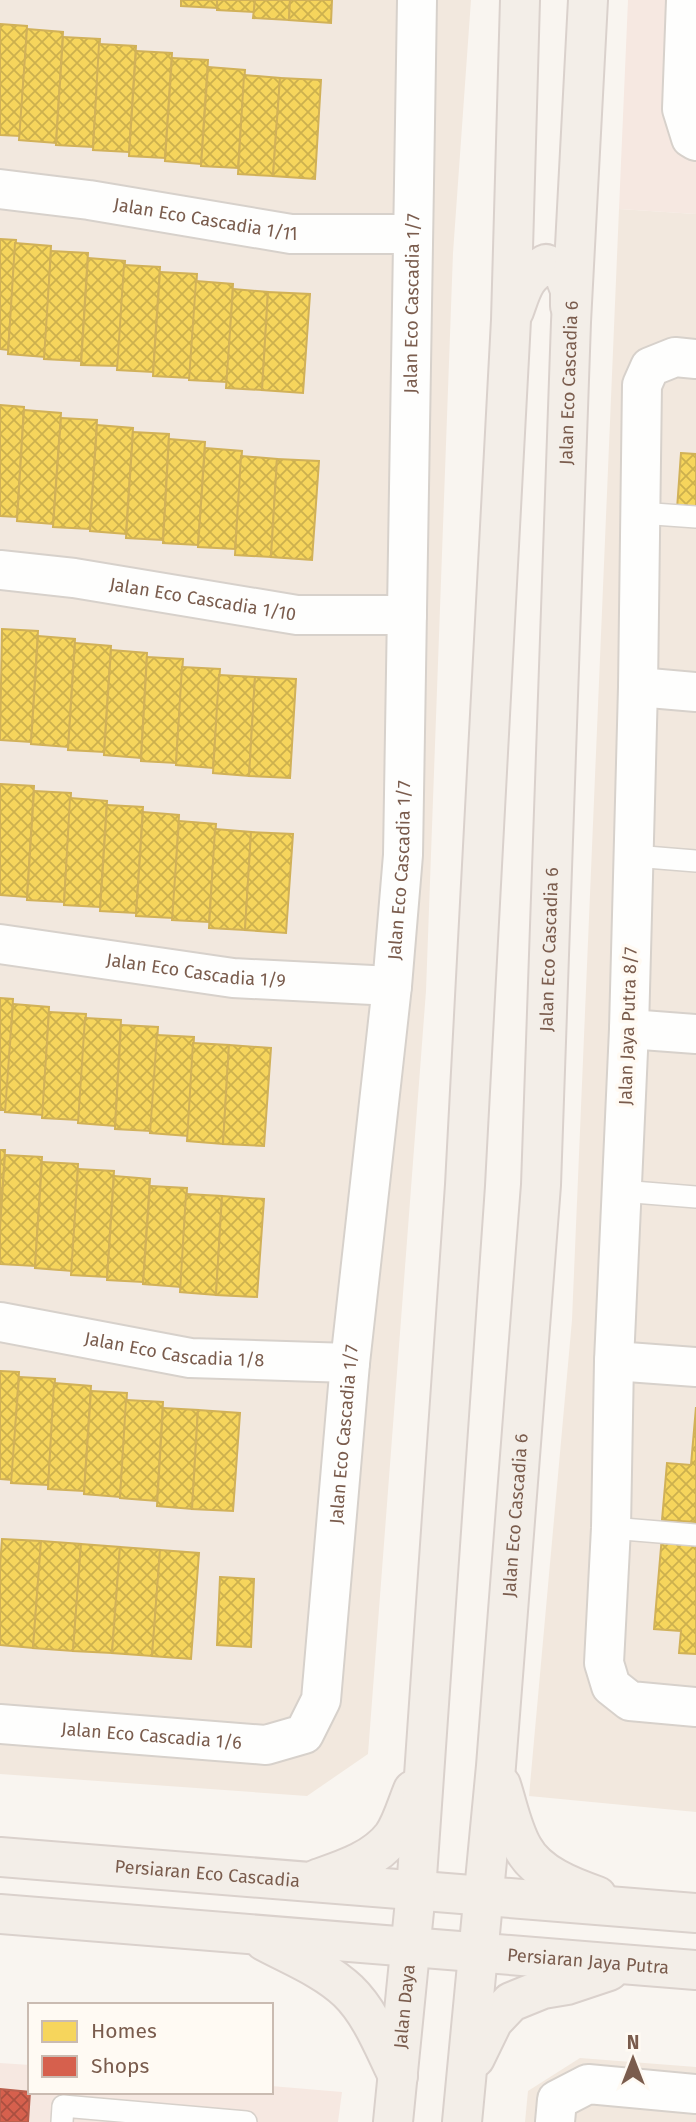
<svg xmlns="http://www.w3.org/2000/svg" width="696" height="2122" font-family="'Fira Sans',sans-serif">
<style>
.residential{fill:#f2e8de}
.commercial{fill:#f6e8e1}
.homes{fill:url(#homes-cross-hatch);stroke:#d1b158;stroke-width:2}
.shops{fill:url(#shops-cross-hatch);stroke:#ba5f4d;stroke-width:2}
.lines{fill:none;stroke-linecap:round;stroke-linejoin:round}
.service-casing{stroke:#d7d1cb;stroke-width:24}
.minor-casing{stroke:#d7d1cb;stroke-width:42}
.primary-casing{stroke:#dad1cc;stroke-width:42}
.service{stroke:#fefefd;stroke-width:21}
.minor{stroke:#fefefd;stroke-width:38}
.primary{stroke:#f3eee8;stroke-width:38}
.labels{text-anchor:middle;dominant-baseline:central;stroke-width:7;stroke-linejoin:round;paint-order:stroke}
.street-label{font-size:18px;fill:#7a5c4d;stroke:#fffaf3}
</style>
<defs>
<pattern id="homes-cross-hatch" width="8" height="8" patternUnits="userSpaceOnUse" patternTransform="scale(1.75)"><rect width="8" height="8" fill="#f6d55c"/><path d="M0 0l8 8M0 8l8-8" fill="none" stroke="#ccb04e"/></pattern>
<pattern id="shops-cross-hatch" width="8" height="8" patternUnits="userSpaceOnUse" patternTransform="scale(1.75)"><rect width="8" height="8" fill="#d6604d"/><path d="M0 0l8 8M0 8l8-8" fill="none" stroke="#aa4f40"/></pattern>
</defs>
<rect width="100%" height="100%" fill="#f9f5f0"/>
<g class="residential">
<path d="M0,0H471L453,253L426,991L368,1754L307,1796L0,1774Z"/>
<path d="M619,209L696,214V1812L529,1796L572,1320Z"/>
<path d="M580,2058L696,2067V2122H525L528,2091Z"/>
</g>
<g class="commercial">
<path d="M628,0H696V214L619,209Z"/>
<path d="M0,2063L30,2065V2092H271V2086L342,2092L338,2122H0Z"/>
</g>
<g class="homes">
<path d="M181,0H217V8L181,6Z"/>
<path d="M217,0H255L254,12L217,10Z"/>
<path d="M255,0H290L289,20L253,18Z"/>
<path d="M290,0H332L331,23L289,20Z"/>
<path d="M0,24L27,26L20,136L0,135Z"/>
<path d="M27,29L63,32L56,143L19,140Z"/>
<path d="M63,37L100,39L93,147L56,145Z"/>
<path d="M99,44L136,46L129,152L93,150Z"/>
<path d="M136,51L172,53L165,158L129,156Z"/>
<path d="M172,58L208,60L201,164L165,161Z"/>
<path d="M208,67L245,70L238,168L201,166Z"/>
<path d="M244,75L280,78L273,176L238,174Z"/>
<path d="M280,78L321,80L315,179L273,176Z"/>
<path d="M0,239L16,240L8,350L0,349Z"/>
<path d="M15,243L51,246L45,357L8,354Z"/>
<path d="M51,251L88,253L81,361L44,359Z"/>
<path d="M88,258L125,261L118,366L81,365Z"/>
<path d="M124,265L160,267L153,372L117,370Z"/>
<path d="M160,272L197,274L190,378L153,376Z"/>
<path d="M196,281L233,284L227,382L189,380Z"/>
<path d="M233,289L268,292L262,390L226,388Z"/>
<path d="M268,292L310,294L303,393L262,390Z"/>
<path d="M0,405L24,407L17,517L0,516Z"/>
<path d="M24,410L61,413L53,524L17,521Z"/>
<path d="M61,418L97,420L90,529L53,527Z"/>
<path d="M97,425L133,428L126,534L90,531Z"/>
<path d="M133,432L169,434L163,540L126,538Z"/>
<path d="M169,439L205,442L198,545L163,543Z"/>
<path d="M205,448L242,451L235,549L198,547Z"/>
<path d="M681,453L696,454V511L677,509Z"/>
<path d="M241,456L277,459L271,557L235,555Z"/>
<path d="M277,459L319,461L312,560L271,557Z"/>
<path d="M2,629L38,631L31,742L0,740Z"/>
<path d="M38,636L75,639L68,747L31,744Z"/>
<path d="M75,643L111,646L104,752L68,750Z"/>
<path d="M111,650L147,653L141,758L104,755Z"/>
<path d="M147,657L183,659L176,763L141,761Z"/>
<path d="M182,667L220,669L213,768L176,765Z"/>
<path d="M219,675L255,677L249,776L213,773Z"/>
<path d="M255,677L296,679L290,778L249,776Z"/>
<path d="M0,784L34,786L27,897L0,895Z"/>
<path d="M34,791L71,793L64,902L27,900Z"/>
<path d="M70,798L107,801L100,907L64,905Z"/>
<path d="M107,805L143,807L136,913L100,911Z"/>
<path d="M143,812L179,815L173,918L136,916Z"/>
<path d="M179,821L216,824L209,922L172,920Z"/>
<path d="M215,829L251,832L245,930L209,928Z"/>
<path d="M251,832L293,834L286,933L245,930Z"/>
<path d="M0,998L13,999L6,1110H0Z"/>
<path d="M13,1004L49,1007L43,1115L5,1112Z"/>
<path d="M49,1012L86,1014L79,1120L42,1118Z"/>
<path d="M85,1018L121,1020L115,1126L78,1123Z"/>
<path d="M121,1025L158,1027L151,1131L115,1129Z"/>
<path d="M157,1035L194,1037L188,1136L150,1133Z"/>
<path d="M193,1043L229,1045L223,1144L187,1141Z"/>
<path d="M229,1045L271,1048L264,1146L223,1144Z"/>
<path d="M0,1150H5L0,1228Z"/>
<path d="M5,1155L42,1157L35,1266L0,1264V1228Z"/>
<path d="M42,1162L78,1164L72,1271L35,1268Z"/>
<path d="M78,1169L114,1171L107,1277L71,1275Z"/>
<path d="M114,1176L150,1179L143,1282L107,1280Z"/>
<path d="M150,1186L187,1188L181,1287L143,1284Z"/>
<path d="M186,1194L222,1196L216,1295L180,1292Z"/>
<path d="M222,1196L264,1199L257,1297L216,1295Z"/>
<path d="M0,1371L19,1372L12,1480L0,1479Z"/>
<path d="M19,1377L55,1379L48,1485L11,1483Z"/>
<path d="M54,1383L91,1386L84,1491L48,1489Z"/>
<path d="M91,1391L127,1393L120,1497L84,1494Z"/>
<path d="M126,1400L163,1402L157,1501L120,1498Z"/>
<path d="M696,1407V1522L662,1520L667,1463L691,1465Z"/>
<path d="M163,1408L198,1410L192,1509L157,1506Z"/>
<path d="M198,1410L240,1413L233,1511L192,1509Z"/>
<path d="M662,1536L696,1539V1654L679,1653L681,1631L654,1629Z"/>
<path d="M2,1539L41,1541L33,1648L0,1645V1566Z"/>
<path d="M41,1541L81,1544L73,1651L33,1648Z"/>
<path d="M81,1544L120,1547L112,1653L73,1651Z"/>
<path d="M120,1547L160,1550L152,1656L112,1653Z"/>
<path d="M160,1550L199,1553L191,1659L152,1656Z"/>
<path d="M220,1577L254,1579L251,1647L217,1645Z"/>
</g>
<path class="shops" d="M0,2089L30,2092L28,2122H0Z"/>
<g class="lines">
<defs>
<g id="service">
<path d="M640,513L696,517"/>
<path d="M634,856L696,861"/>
<path d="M621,1191L696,1197"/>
<path d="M611,1528L696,1535"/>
<path d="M62,2122L63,2106L246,2122"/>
</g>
<g id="minor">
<path d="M686,0L682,109L691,138L696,141"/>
<path id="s1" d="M0,189L89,200L291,234H413"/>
<path d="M696,359L675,357L650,367L642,385L638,687L629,1029L614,1361L611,1528L604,1663L611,1686L630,1701L696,1707"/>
<path id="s2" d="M0,570L74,578L297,615H407"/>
<path d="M638,687L696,692"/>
<path id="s3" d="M0,944L233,978L392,986"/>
<path d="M629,1029L696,1034"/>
<path id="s4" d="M0,1322L190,1358L350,1363"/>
<path d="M614,1361L696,1367"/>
<path id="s5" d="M0,1724L266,1745L304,1734L321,1700L350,1363L392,986L403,855L417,0"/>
<path d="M555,2122L557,2100L588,2084L696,2094"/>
</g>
<g id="primary">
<path d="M514,311C522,289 524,276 546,264L563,272L570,290V306"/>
<path d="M501,1785C508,1806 512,1829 523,1848C537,1874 571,1887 597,1896"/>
<path id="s6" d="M0,1857L696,1913"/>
<path d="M317,1879C343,1870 375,1860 393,1836C402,1823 407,1804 413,1790"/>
<path id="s7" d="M0,1914L696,1970"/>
<path d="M264,1941C292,1956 325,1969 348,1991C371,2013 384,2048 398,2076"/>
<path d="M475,2058L493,2021L511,2002L543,1989L567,1985L609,1971"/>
<path id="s8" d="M393,2122L416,1891L465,1185L511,320L520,0"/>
<path id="s9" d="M462,2122L496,1766L541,1185L571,322L588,0"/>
</g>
</defs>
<use href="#service" class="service-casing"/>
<use href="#minor" class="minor-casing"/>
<use href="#primary" class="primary-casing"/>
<use href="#service" class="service"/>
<use href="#minor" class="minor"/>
<use href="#primary" class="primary"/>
</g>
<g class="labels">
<g class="street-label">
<text stroke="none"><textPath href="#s1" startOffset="208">Jalan Eco Cascadia 1/11</textPath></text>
<text stroke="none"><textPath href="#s5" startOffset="1745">Jalan Eco Cascadia 1/7</textPath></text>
<text stroke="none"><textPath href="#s9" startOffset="1743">Jalan Eco Cascadia 6</textPath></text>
<text stroke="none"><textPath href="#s2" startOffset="205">Jalan Eco Cascadia 1/10</textPath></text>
<text stroke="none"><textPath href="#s5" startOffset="1178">Jalan Eco Cascadia 1/7</textPath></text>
<text stroke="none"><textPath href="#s9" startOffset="1176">Jalan Eco Cascadia 6</textPath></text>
<text stroke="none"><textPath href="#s3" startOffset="198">Jalan Eco Cascadia 1/9</textPath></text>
<text transform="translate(628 1026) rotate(-88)">Jalan Jaya Putra 8/7</text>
<text stroke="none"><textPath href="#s4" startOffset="177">Jalan Eco Cascadia 1/8</textPath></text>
<text stroke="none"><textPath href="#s5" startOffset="611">Jalan Eco Cascadia 1/7</textPath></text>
<text stroke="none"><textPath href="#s9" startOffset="609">Jalan Eco Cascadia 6</textPath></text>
<text stroke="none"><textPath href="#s5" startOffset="152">Jalan Eco Cascadia 1/6</textPath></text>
<text stroke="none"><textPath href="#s6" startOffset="208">Persiaran Eco Cascadia</textPath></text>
<text stroke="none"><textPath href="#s7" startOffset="590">Persiaran Jaya Putra</textPath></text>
<text stroke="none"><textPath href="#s8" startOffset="116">Jalan Daya</textPath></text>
</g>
</g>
<rect x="28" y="2003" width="245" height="91" fill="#fffaf3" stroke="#cabbb1" stroke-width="2"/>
<rect x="42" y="2021" width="35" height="21" fill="#f6d55c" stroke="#cabbb1" stroke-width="2"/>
<text x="91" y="2038" font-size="21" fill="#7a5c4d">Homes</text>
<rect x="42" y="2056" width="35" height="21" fill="#d6604d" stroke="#cabbb1" stroke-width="2"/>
<text x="91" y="2073" font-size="21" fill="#7a5c4d">Shops</text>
<g transform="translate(633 2059)" stroke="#fffaf3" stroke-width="5" paint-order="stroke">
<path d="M0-5L12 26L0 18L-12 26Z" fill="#7a5c4d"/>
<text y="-10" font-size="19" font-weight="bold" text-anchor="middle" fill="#7a5c4d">N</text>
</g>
</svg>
